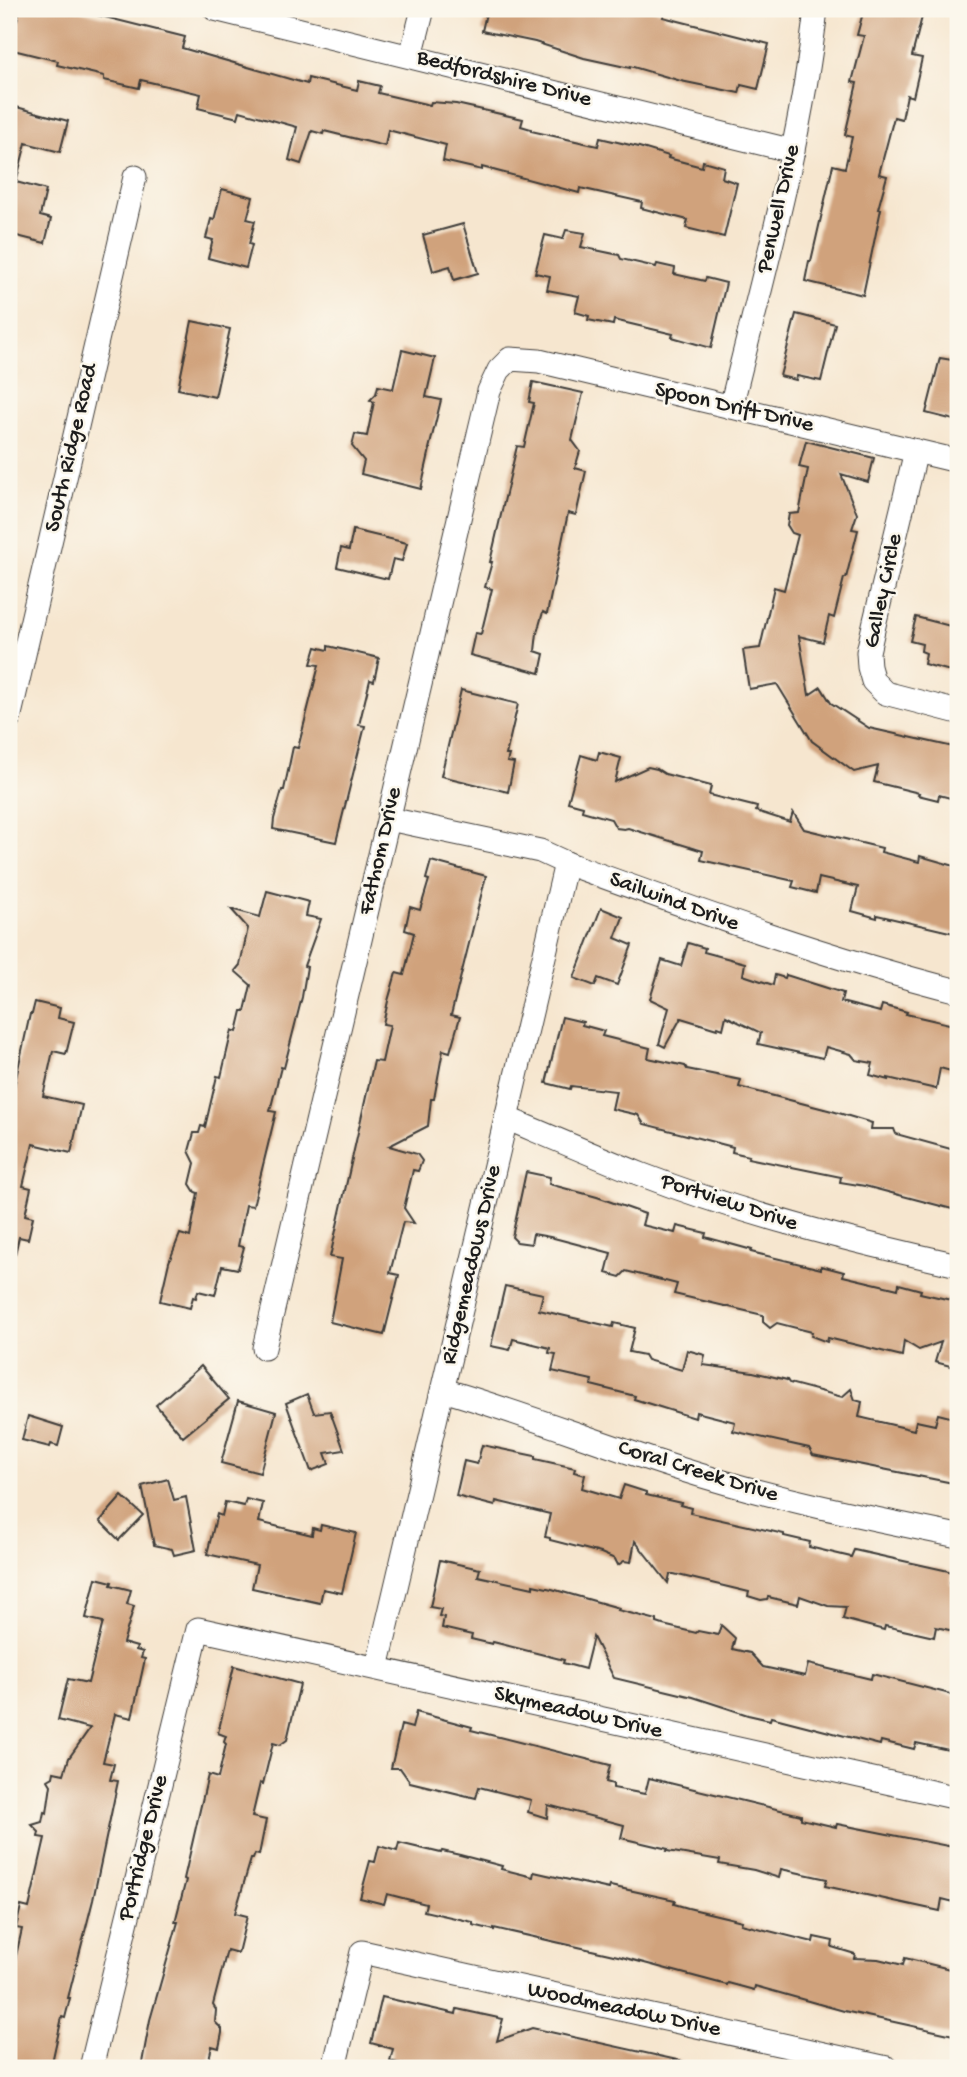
<svg xmlns="http://www.w3.org/2000/svg" width="967" height="2077" font-family="'Gochi Hand',sans-serif">
<style>
.building{fill:#d0a27c}
.lines{fill:none;stroke-linecap:round;stroke-linejoin:round}
.minor-casing{stroke:#3d3a37;stroke-width:25}
.minor{stroke:#fff;stroke-width:23}
.labels{text-anchor:middle;dominant-baseline:central;stroke-width:5;stroke-linejoin:round;paint-order:stroke}
.street-label{font-size:23px;fill:#1c1c1c;stroke:#fbf7ec}
</style>
<rect width="100%" height="100%" fill="#fbf7ec"/>
<filter id="ink" filterUnits="userSpaceOnUse"><feTurbulence type="fractalNoise" baseFrequency=".0143" numOctaves="2"/><feDisplacementMap in="SourceGraphic" scale="14" xChannelSelector="R" yChannelSelector="G"/><feConvolveMatrix kernelMatrix="1 2 1 2 8 2 1 2 1" color-interpolation-filters="sRGB"/></filter>
<filter id="wash" filterUnits="userSpaceOnUse"><feTurbulence type="fractalNoise" baseFrequency=".00686" numOctaves="4" result="noise"/><feDisplacementMap in="SourceGraphic" scale="28" xChannelSelector="R" yChannelSelector="G"/><feGaussianBlur stdDeviation="1.57" result="paint"/><feColorMatrix in="noise" values="0 0 0 0 0 0 0 0 0 0 0 0 0 0 0 0 0 1.4 0 .05"/><feComposite in="paint" operator="in"/></filter>
<g filter="url(#wash)">
<rect width="100%" height="100%" fill="#f6e6cf"/>
<g id="blocks">
<g class="building">
<path d="M20,9H73L185,37L182,48L307,84L308,78L357,90L359,81L380,86L378,93L430,105L431,102L456,104L523,119L521,126L531,129V131L598,146L600,138L639,147L669,156L668,158L702,167L703,161L724,167L722,178L737,183L724,237L686,228L688,220L641,208L642,202L580,188L579,193L482,167V170L443,161L446,145L388,130L385,146L324,131L323,134L312,131L301,164L289,160L297,127L240,111L238,118L198,108L201,94L141,80L139,88L104,80V76L57,65L58,61L9,49Z"/>
<path d="M487,9H651L665,12L663,17L769,44L758,89L741,85L739,93L681,81L630,66V68L584,58L535,42L482,31Z"/>
<path d="M864,9H924L912,56L922,58L913,97L907,95L902,119L894,117L879,174L887,176L878,209H881L863,295L805,281L809,261H811L833,165L845,168L852,137L845,135L857,83L852,82L864,36L857,35Z"/>
<path d="M9,105L68,121L60,152L26,143L16,182L46,190L40,216L51,219L45,243L9,234Z"/>
<path d="M222,189L253,197L247,219L255,221L249,244L252,245L246,268L208,258L213,240L206,238L211,219L214,220Z"/>
<path d="M463,224L478,273L454,280L450,266L433,271L423,235Z"/>
<path d="M566,230L585,233L581,247L619,255L621,259L656,267L657,264L675,268L674,274L705,281L706,278L726,283L711,348L672,337L673,334L614,320L613,325L588,320L589,316L575,312L579,296L547,290L550,276L535,273L545,235L563,239Z"/>
<path d="M796,314L835,324L821,381L797,376L796,380L780,376Z"/>
<path d="M192,321L230,329L215,397L178,389Z"/>
<path d="M402,350L435,358L426,397L441,400L429,449H430L421,489L361,474L364,461L352,446L355,434L367,436L374,402L370,400L376,394L378,386L393,389Z"/>
<path d="M940,358L958,361V421L926,413Z"/>
<path d="M533,382L583,393L572,440L580,451L575,468L586,471L576,515L568,513L547,614L543,612L537,633L535,651L544,654L540,673L470,655L475,633L481,634L492,589L485,587L492,562H490L517,446L524,447L534,403L529,402Z"/>
<path d="M806,441L874,458L868,482L841,474L857,514L852,529L858,530L846,578H844L834,618L829,616L823,642L799,636L809,695L821,687L831,703L869,728L958,748V800L939,795L938,800L918,795L919,793L874,782L878,766L854,772L812,741L777,684L749,689L743,650L760,648L774,587L784,590L798,535L792,533L787,525L789,514L799,513L808,469L799,467Z"/>
<path d="M353,530L407,543L402,561L393,559L388,579L337,567L341,548L349,550Z"/>
<path d="M916,617L958,628V673L924,664L926,653L921,651L922,644L910,641Z"/>
<path d="M328,646L379,658L374,681L370,680L359,725L365,726L336,842L273,829L274,819L282,790H284L293,747L298,748L319,665L311,664L316,647L328,650Z"/>
<path d="M461,690L518,704L506,755H509L507,762L514,763L508,792L441,776Z"/>
<path d="M599,752L621,758L615,782L648,767L657,769L665,774L711,786L709,795L757,807L756,811L790,822L793,812L804,829L882,848L881,852L919,862L920,856L958,867V934L877,915V918L852,911L858,887L819,878L816,893L792,887L794,881L701,860L703,851L628,828L624,829L616,828L611,819L582,811L583,806L568,802L581,755L597,760Z"/>
<path d="M431,861L486,876L451,1015L460,1017L450,1052L443,1050L434,1099H431L428,1126L389,1146L417,1154L422,1161L418,1171L413,1170L404,1208L414,1223L403,1222L390,1273L399,1275L384,1335L330,1322L342,1259L330,1257L374,1061L382,1062L390,1025L383,1024L388,1001L396,973L404,975L414,933L405,930L410,907L420,910L429,880L426,879Z"/>
<path d="M267,891L309,902L306,916L321,919L304,966L307,967L302,997L284,1068L281,1067L270,1111L276,1112L253,1206L246,1205L238,1246L244,1247L238,1269L222,1266L215,1295L198,1291L196,1298L193,1297L190,1308L160,1301L169,1262L180,1234L190,1237L198,1193L195,1192L190,1184L195,1163L189,1151L194,1133H199L201,1126L205,1127L217,1076L221,1077L232,1030L237,1032L242,1011H245L251,985L235,971L240,965L248,928L231,909L260,917Z"/>
<path d="M601,908L623,917L615,938L632,945L617,985L598,978L595,986L574,978Z"/>
<path d="M688,943L705,948L704,952L745,963L743,975L773,985L775,975L785,978L786,975L843,993L841,1002L880,1012L882,1005L907,1012L906,1014L958,1026V1073L940,1068L936,1089L888,1078V1080L870,1075L873,1063L856,1060L851,1054L826,1047L823,1058L758,1044L761,1033L726,1016L723,1029L718,1027L717,1029L681,1018L665,1047L659,1044L669,1008L650,999L662,960L681,966Z"/>
<path d="M35,1002L60,1008L58,1018L74,1022L66,1054L53,1051L43,1096L82,1105L71,1153L33,1144L23,1186L31,1188L25,1215L33,1217L28,1239L19,1237L15,1254L9,1253V1110L30,1014H32Z"/>
<path d="M562,1017L583,1022L582,1025L604,1031L602,1036L650,1048L648,1058L685,1066L687,1069L741,1080L739,1087L832,1111L872,1123L871,1129H894L896,1134L958,1151V1201L956,1210L865,1186L840,1182L841,1177L748,1158L749,1156L732,1152L733,1147L644,1124L638,1115L612,1109L616,1091L571,1086L570,1089L546,1083Z"/>
<path d="M526,1172L550,1177L549,1184L597,1197L645,1214L642,1225L675,1233L677,1226L706,1233L705,1237L752,1250L751,1252L821,1269V1266L844,1272L843,1276L898,1289L899,1284L921,1290L920,1293L951,1300L952,1296H958V1368L935,1362L941,1342L919,1350L904,1341L902,1356L828,1338L827,1342L811,1336L812,1332L777,1323L770,1328L763,1322V1315L674,1294L677,1284L626,1271L620,1277L606,1273L611,1253L550,1237L533,1234L531,1244L517,1242L512,1237Z"/>
<path d="M505,1286L543,1294L539,1310L613,1327L614,1323L635,1328L629,1352L644,1355L647,1360L682,1370L687,1350L705,1355L703,1365L753,1372L787,1380L789,1383L842,1397L851,1389L855,1400L862,1402L859,1417L914,1430L916,1421L935,1425L938,1414L958,1419V1484L813,1455L809,1448L733,1431L735,1422L696,1412L695,1418L634,1399L635,1396L591,1385L592,1380L552,1371L556,1354L549,1353L550,1348L513,1339L510,1350L491,1346Z"/>
<path d="M201,1366L229,1399L183,1437L156,1405Z"/>
<path d="M307,1394L314,1413L330,1411L344,1450L325,1453L329,1464L311,1471L286,1403Z"/>
<path d="M238,1401L276,1412L260,1473L221,1463Z"/>
<path d="M28,1416L63,1427L58,1446L51,1444L50,1447L22,1440Z"/>
<path d="M482,1445L535,1456V1459L575,1468L574,1472L585,1475L582,1488L619,1499L624,1485L646,1492V1495L681,1503L680,1505L691,1508L690,1513L784,1534V1536L810,1542L809,1547L851,1557L854,1550L953,1572L950,1584L956,1585L955,1591L958,1592V1632L936,1627L934,1637L885,1626L884,1630L843,1619L846,1607L828,1606L800,1596L798,1604L768,1597L767,1599L761,1600L748,1596L749,1592L674,1574H670L668,1583L635,1541L631,1562L624,1561L618,1565L615,1559L601,1553L550,1540V1538L545,1537L550,1514L496,1501L495,1506L456,1496L464,1461L477,1464Z"/>
<path d="M168,1479L174,1500L186,1497L196,1550L174,1555L172,1549L154,1545L142,1486Z"/>
<path d="M122,1496L143,1515L119,1540L100,1521Z"/>
<path d="M246,1499L263,1503L259,1522L312,1535L313,1528L320,1530L321,1525L356,1533L342,1593L323,1589L320,1603L252,1588L257,1565L207,1554L217,1514L222,1516L225,1502L244,1506Z"/>
<path d="M440,1560L480,1569L478,1576L533,1588V1585L552,1589L619,1608L618,1610L657,1620V1623L663,1625L696,1633L698,1631L718,1635L721,1625L735,1638L732,1649L750,1653L763,1667L805,1676L808,1664L871,1679L872,1674L958,1696V1752L916,1743L914,1749L881,1741L880,1745L771,1717L770,1720L748,1715L693,1697L614,1678L593,1637L585,1669L563,1663L564,1660L493,1642L492,1644L471,1639L472,1635L442,1628L444,1617L439,1616L441,1609L430,1607Z"/>
<path d="M96,1578L112,1582L111,1585L131,1590L127,1604L134,1606L123,1643L137,1647L136,1650L143,1652L141,1658L145,1659L132,1718L115,1714L103,1762L114,1764L110,1780L118,1781L93,1900L68,1998H70L65,2018L62,2017L51,2067L40,2065V2068H9V1987L22,1929L16,1928L21,1906L29,1908L45,1838L38,1837L39,1832L32,1825L42,1822L44,1812L47,1813L51,1785L48,1780L53,1777L54,1772L64,1774L69,1758L90,1728L58,1720L68,1679L88,1683L103,1622L86,1618Z"/>
<path d="M234,1666L300,1684L287,1740L280,1745L273,1743L263,1784L260,1783L252,1817L266,1820L259,1855L255,1854L253,1859H251L235,1913L247,1916L238,1953L227,1950L213,2005L216,2010L215,2022L222,2029V2033L219,2048L212,2046L207,2068H141L150,2020L178,1922H175L186,1880L184,1879L208,1775L218,1778L226,1744L224,1742L226,1736L218,1733Z"/>
<path d="M416,1712L472,1727L471,1730L610,1765L606,1782L613,1784V1788L645,1794L649,1778L801,1815V1819L836,1827L837,1824L958,1848V1903L942,1899L940,1911L825,1886L827,1879L781,1869L779,1878L754,1870L719,1864L720,1860L667,1851L668,1849L621,1838L624,1825L548,1805L547,1818L528,1812L531,1800L479,1787L476,1798L410,1782L400,1768H391L401,1725L412,1728Z"/>
<path d="M399,1843L441,1853L442,1851L460,1855L502,1866L501,1869L533,1877L534,1872L609,1889L610,1886L675,1900L674,1904L688,1908L742,1921L741,1924L813,1942L814,1937L833,1941L832,1947L855,1954L854,1958L878,1959L903,1965L905,1958L958,1971V2036L844,2011L755,1986L754,1990L728,1983L727,1985L618,1956L494,1928V1930L473,1925V1922L424,1911L426,1904L387,1894L384,1904L360,1898L370,1861L375,1862L379,1846L397,1851Z"/>
<path d="M382,1997L456,2014L457,2009L503,2019L497,2041L532,2028L682,2061V2068H417L390,2061L393,2049L371,2043Z"/>
</g>
</g>
</g>
<g filter="url(#ink)">
<use href="#blocks" fill-opacity="0" stroke="#3d3a37" stroke-width="2"/>
<g class="lines">
<defs>
<g id="minor">
<path d="M215,9L793,151"/>
<path d="M411,56L423,9"/>
<path d="M731,407C763,275 801,144 816,9"/>
<path d="M916,451L875,621L868,652L869,667L873,681L885,693L958,712"/>
<path d="M9,719L135,177"/>
<path d="M389,819L540,851L566,863C696,910 824,957 958,991"/>
<path d="M506,1118C551,1137 595,1156 640,1174C743,1214 851,1241 958,1265"/>
<path d="M264,1348L489,391L499,370L510,359L539,361L958,461"/>
<path d="M443,1390C523,1413 600,1444 680,1469C771,1498 864,1517 958,1536"/>
<path d="M377,1668L566,863"/>
<path d="M91,2068L198,1629L958,1798"/>
<path d="M334,2068L362,1952L887,2068"/>
</g>
</defs>
<use href="#minor" class="minor-casing"/>
<use href="#minor" class="minor"/>
</g>
</g>
<g class="labels">
<g class="street-label">
<text transform="translate(504 79) rotate(14)">Bedfordshire Drive</text>
<text transform="translate(779 209) rotate(-77)">Penwell Drive</text>
<text transform="translate(734 408) rotate(13)">Spoon Drift Drive</text>
<text transform="translate(72 448) rotate(-77)">South Ridge Road</text>
<text transform="translate(884 591) rotate(-78)">Galley Circle</text>
<text transform="translate(381 851) rotate(-77)">Fathom Drive</text>
<text transform="translate(674 902) rotate(20)">Sailwind Drive</text>
<text transform="translate(729 1203) rotate(18)">Portview Drive</text>
<text transform="translate(472 1265) rotate(-77)">Ridgemeadows Drive</text>
<text transform="translate(698 1472) rotate(17)">Coral Creek Drive</text>
<text transform="translate(578 1713) rotate(13)">Skymeadow Drive</text>
<text transform="translate(144 1848) rotate(-76)">Portridge Drive</text>
<text transform="translate(624 2010) rotate(12)">Woodmeadow Drive</text>
</g>
</g>
<rect width="967" height="2077" fill="none" stroke="#fbf7ec" stroke-width="35"/>
</svg>
